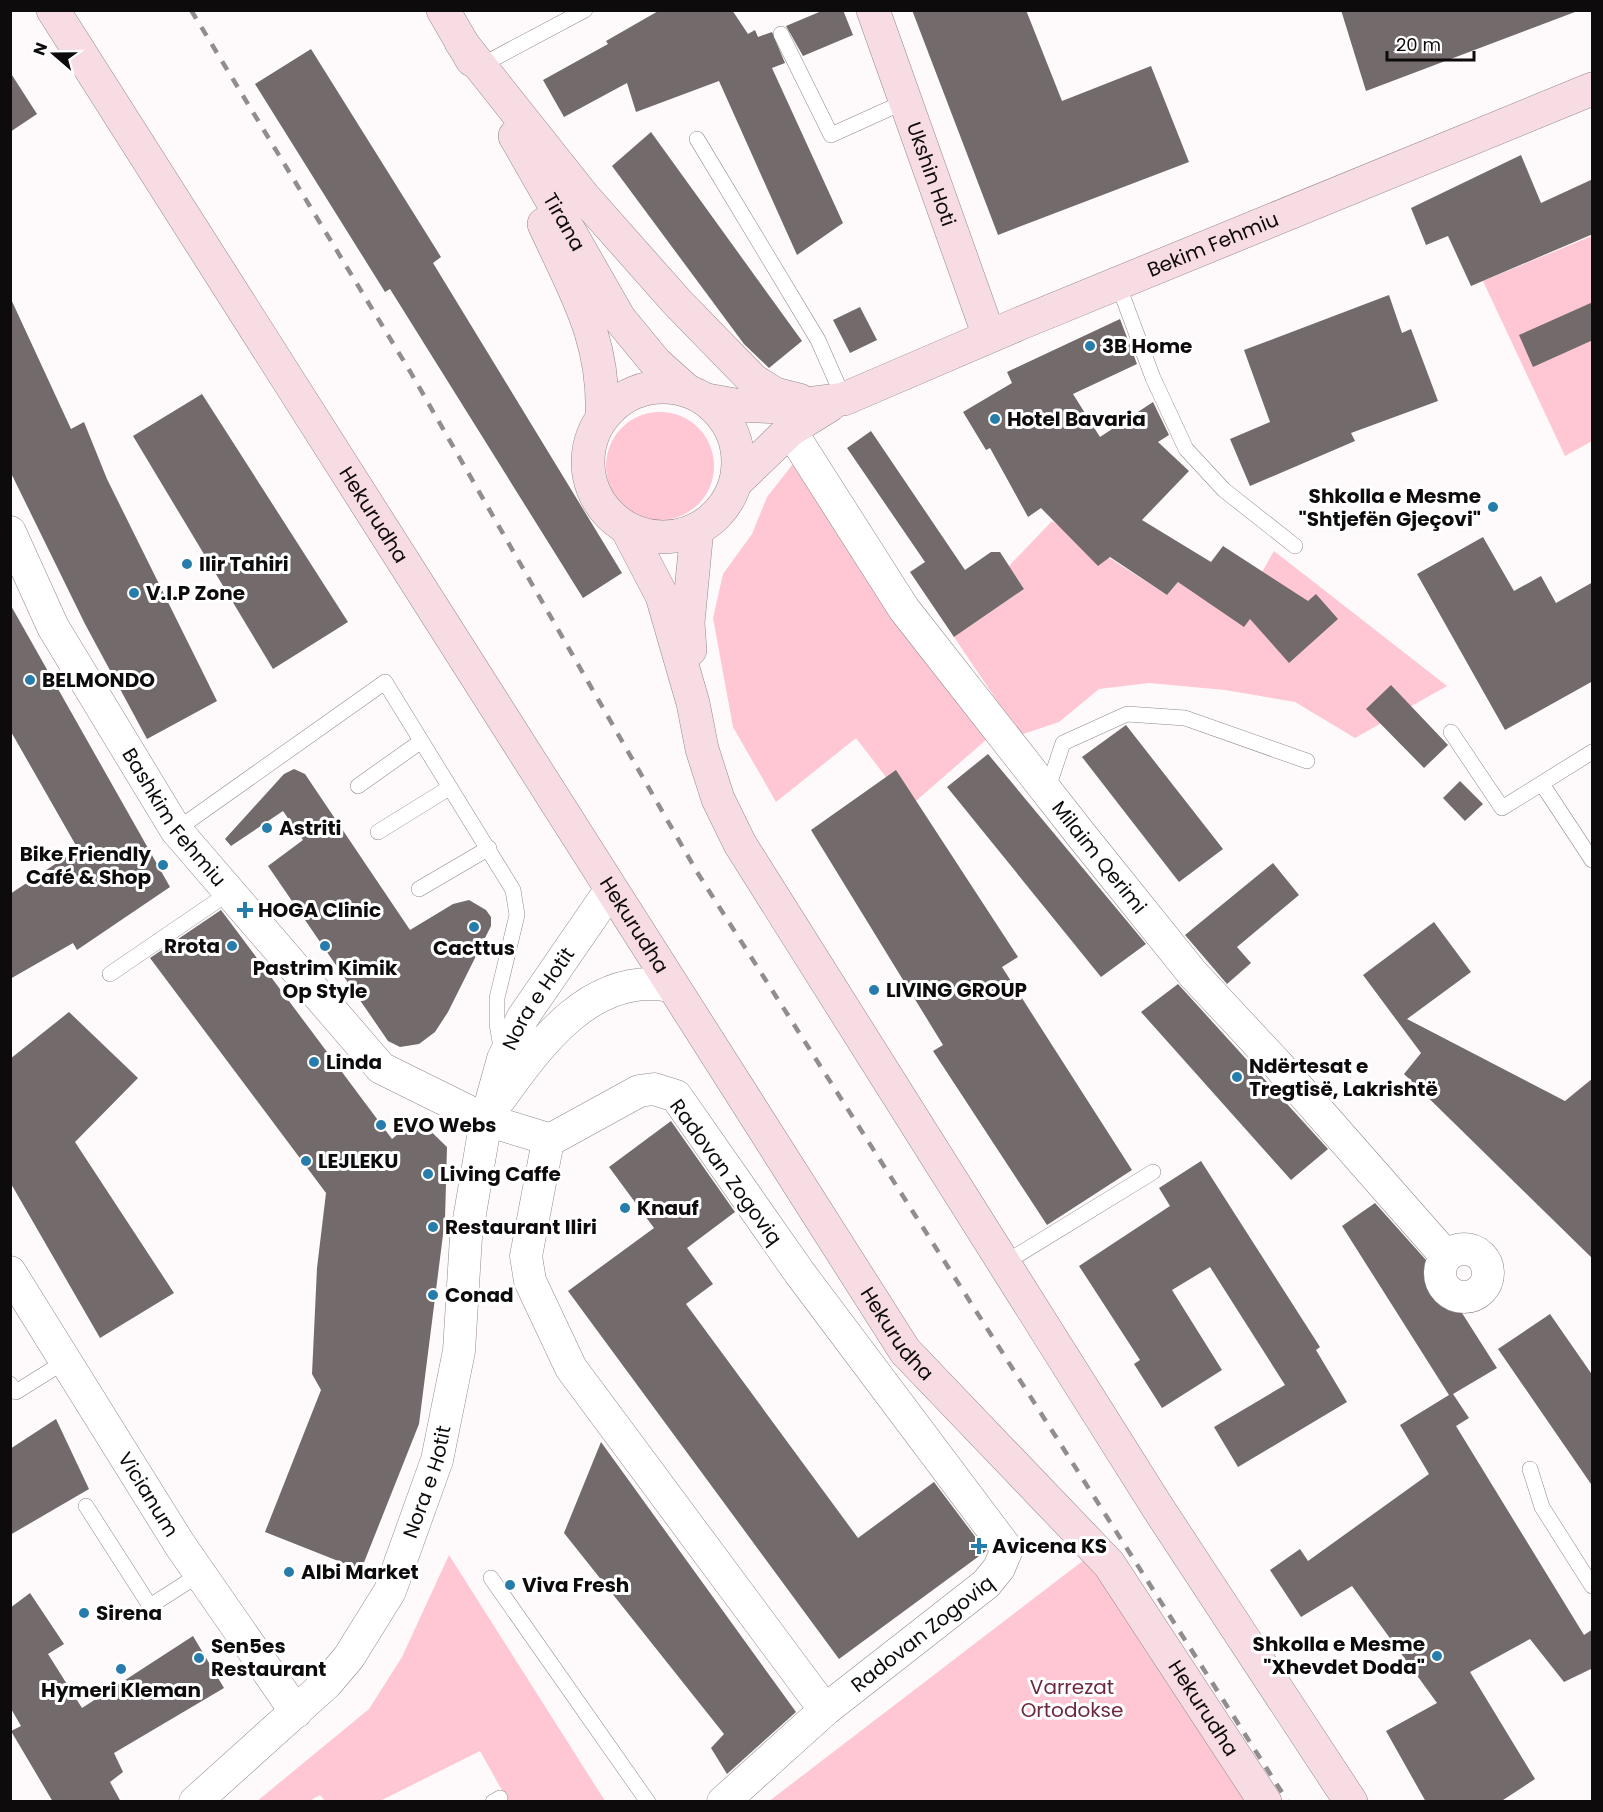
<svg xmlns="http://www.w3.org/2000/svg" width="1603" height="1812" font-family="Poppins,sans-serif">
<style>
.green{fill:#fec7d3}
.building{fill:#726a6b}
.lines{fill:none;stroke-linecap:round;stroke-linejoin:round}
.lane-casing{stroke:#91898b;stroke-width:16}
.street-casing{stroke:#91898b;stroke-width:33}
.secondary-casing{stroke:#91898b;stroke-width:34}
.lane{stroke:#fff;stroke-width:15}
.street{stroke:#fff;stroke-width:32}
.secondary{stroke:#f8dce3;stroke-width:33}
.rail{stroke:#918d8e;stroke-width:4.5;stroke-dasharray:10 10;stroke-linecap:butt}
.poi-dot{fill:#267dac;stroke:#fff;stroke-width:2}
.labels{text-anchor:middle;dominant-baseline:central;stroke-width:6;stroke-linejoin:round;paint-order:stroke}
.street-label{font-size:20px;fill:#0e0b0c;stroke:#fff}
.poi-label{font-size:20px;font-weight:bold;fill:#0e0b0c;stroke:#fff;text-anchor:start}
.park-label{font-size:20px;fill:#6d293e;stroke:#fff}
</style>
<rect width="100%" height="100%" fill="#fefafb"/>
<g class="green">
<path d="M1592,236V441L1565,456L1483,281Z"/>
<circle cx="660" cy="466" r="54"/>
<path d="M796,460L987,739L909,807L856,738L776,802L733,727L713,618L723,574L752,534L767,497Z"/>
<path d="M1052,521L1167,595L1180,580L1262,572L1274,551L1447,686L1355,738L1295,702L1225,690L1149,683L1099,689L1059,722L1020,735L954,637L1024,589L1009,566Z"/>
<path d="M1101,1547L1259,1802H768Z"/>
<path d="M449,1555L605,1801H508L480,1751L380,1801H325L320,1795L309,1801L256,1802L369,1709L402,1657Z"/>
</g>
<g class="building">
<path d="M660,10H732L748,34L755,30L758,37L772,32L785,63L772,68L843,223L797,255L719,81L636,112L627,83L564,117L543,80L608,44L606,41Z"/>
<path d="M824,10H843L853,35L803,56L786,26Z"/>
<path d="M912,10H1026L1062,101L1151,66L1189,162L998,235Z"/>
<path d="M1341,10H1574L1575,12L1366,91Z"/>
<path d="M311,49L441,257L433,263L622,573L583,598L390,289L385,292L255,84Z"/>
<path d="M10,72L37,114L10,132Z"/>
<path d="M651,132L802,341L769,368L744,344L612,166Z"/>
<path d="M1521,155L1541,203L1593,179V234L1471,286L1448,236L1426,245L1411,208Z"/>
<path d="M1389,295L1402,333L1411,329L1438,401L1351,433L1355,441L1250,486L1230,439L1270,422L1244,350Z"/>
<path d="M10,297L71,429L84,422L107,479L217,701L147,739L85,624L10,471Z"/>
<path d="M1593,302V340L1533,367L1519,335Z"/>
<path d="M860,307L877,340L850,353L833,320Z"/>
<path d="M1120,319L1137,364L1073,394L1100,437L1153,402L1169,435L1158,442L1189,471L1142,520L1211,562L1223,546L1308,601L1316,594L1338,619L1289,663L1250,619L1244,627L1178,582L1167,595L1110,557L1098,566L1041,508L1028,517L990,448L986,450L963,412L1012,383L1007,372Z"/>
<path d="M202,394L348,622L273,669L133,436Z"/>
<path d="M871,431L965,570L991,552H1000L1024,589L954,637L910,572L925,562L847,448Z"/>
<path d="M1483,537L1514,591L1541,576L1556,603L1593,582V681L1505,730L1417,574Z"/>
<path d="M10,604L170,887L77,950L73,943L10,979V894L78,849L10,730Z"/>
<path d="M1391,685L1448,745L1424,768L1366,709Z"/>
<path d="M1126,725L1223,849L1179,882L1082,757Z"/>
<path d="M988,754L1146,944L1101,977L947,787Z"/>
<path d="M294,769L305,774L410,930L453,904L469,900L486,910L491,917V926L448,1012L435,1032L419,1044L400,1047L388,1041L268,866L303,840L283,811L231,846L225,839L284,774Z"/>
<path d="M896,770L1018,957L1002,967L1132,1170L1047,1225L933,1051L943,1045L811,830Z"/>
<path d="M1460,781L1483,804L1465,821L1443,798Z"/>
<path d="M1273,863L1299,895L1237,947L1251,963L1227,984L1185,935Z"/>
<path d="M221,910L392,1139L417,1118L447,1147L445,1219L419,1424L361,1570L265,1532L321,1390L312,1374L317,1268L326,1193L150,958Z"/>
<path d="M1434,922L1471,972L1407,1019L1565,1101L1593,1078V1259L1404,1074L1421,1053L1363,975Z"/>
<path d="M1178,984L1328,1149L1291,1180L1141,1012Z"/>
<path d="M69,1012L138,1078L75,1142L174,1293L100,1338L10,1182V1059Z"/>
<path d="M671,1121L735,1212L687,1248L713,1284L686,1304L858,1538L934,1482L986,1551L839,1659L568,1291L654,1228L609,1167Z"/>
<path d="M1201,1161L1320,1347L1316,1350L1347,1402L1238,1467L1214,1427L1285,1385L1210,1267L1172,1290L1222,1370L1162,1408L1134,1364L1140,1360L1079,1266L1170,1206L1159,1188Z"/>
<path d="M1375,1203L1434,1269L1497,1368L1453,1394L1469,1418L1456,1426L1584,1635L1593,1629V1668L1564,1682L1530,1639L1470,1672L1535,1779L1500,1802H1426L1386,1731L1437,1703L1352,1586L1301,1617L1270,1570L1300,1549L1308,1561L1429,1474L1400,1425L1449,1395L1342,1226Z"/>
<path d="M1550,1314L1593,1376V1487L1498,1349Z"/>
<path d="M56,1419L89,1489L10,1535V1449Z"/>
<path d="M601,1442L796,1712L727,1774L711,1748L724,1734L564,1533Z"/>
<path d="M30,1593L64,1644L48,1654L82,1708L193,1636L224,1688L114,1753L123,1772L110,1782L121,1802H53L11,1731L21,1726L10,1707V1608Z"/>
</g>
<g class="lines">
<defs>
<g id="lane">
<path d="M781,34L831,135L904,102"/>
<path d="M476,68L585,10"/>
<path d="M697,139L818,340L844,399"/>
<path d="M1118,284L1153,378L1186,449L1224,490L1295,546"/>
<path d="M1451,732L1502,808L1592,752"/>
<path d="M1542,784L1592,860"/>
<path d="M358,786L420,742"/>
<path d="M1047,791L1063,743L1127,714L1185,718L1307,761"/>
<path d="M176,830L385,682L513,890L517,915L497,998V1024L502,1053"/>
<path d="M378,832L449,788"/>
<path d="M419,889L489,848"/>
<path d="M110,974L230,892"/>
<path d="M1003,1264L1153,1172"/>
<path d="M10,1384L16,1392L64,1362"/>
<path d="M1530,1469L1542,1507L1592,1586"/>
<path d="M86,1506L150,1606L200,1574"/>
<path d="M491,1578L648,1802"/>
<path d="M493,1802L500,1798"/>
</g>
<g id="street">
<path id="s1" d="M790,430L904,609L1082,836L1193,974L1278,1065L1446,1256"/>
<path id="s2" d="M10,532L53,627L176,830L381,1068L486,1120L545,1138L548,1141"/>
<path d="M500,1099C540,1043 592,971 671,986"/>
<circle cx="1464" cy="1273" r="24"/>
<path id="s3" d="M10,1272L180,1545L296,1712"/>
<path id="s4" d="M195,1802L327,1683L349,1657L390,1591L437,1460L459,1351L466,1237L486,1120L503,1059L523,1017L611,889"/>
<path id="s5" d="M723,1802L825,1710L986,1584L999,1568L1007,1549L799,1272L676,1096L654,1089L639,1091L548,1141L526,1256L530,1281L571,1368L825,1710"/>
</g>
<g id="secondary">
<path id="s6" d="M53,10L905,1351L1109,1564L1265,1802"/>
<path d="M443,10L472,60"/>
<path id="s7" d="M873,10L989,336"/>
<path d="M461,42L584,197L677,302L753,380L775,394L799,400"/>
<path id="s8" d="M515,136L619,318L656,363L685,389"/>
<path d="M544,224C575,292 605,339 602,417"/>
<circle cx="663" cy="462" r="75"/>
<path id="s9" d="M707,400L735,405L782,407L844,399L1021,323L1592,89"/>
<path d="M736,482L790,430L830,405"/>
<path d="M627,529L662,596L693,703L702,749L718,799L740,844L1158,1508L1351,1802"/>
<path d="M690,650L688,623L697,529"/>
</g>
</defs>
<use href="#lane" class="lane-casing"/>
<use href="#street" class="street-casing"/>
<use href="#secondary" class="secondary-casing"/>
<use href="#lane" class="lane"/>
<use href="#street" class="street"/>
<use href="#secondary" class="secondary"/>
<path class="rail" d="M191,10L411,373L697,872L1288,1802"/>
</g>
<g class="poi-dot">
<circle cx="1090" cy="346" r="6"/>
<circle cx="995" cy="419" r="6"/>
<circle cx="1493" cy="507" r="6"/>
<circle cx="187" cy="564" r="6"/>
<circle cx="134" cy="593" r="6"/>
<circle cx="30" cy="680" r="6"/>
<circle cx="267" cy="828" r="6"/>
<circle cx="163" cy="865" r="6"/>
<path d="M242 901h6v6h6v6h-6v6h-6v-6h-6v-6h6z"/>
<circle cx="474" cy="927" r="6"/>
<circle cx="232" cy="946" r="6"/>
<circle cx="325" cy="946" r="6"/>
<circle cx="874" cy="990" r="6"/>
<circle cx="314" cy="1062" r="6"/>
<circle cx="1237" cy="1077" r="6"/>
<circle cx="381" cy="1125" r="6"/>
<circle cx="306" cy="1161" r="6"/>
<circle cx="428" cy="1174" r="6"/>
<circle cx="625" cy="1208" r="6"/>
<circle cx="433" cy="1227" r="6"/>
<circle cx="433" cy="1295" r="6"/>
<path d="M976 1537h6v6h6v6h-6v6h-6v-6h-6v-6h6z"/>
<circle cx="289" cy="1572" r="6"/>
<circle cx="510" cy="1585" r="6"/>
<circle cx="84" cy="1613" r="6"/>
<circle cx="1437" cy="1656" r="6"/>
<circle cx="199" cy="1658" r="6"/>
<circle cx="121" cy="1669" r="6"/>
</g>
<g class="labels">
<g class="street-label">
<text stroke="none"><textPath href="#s7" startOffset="174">Ukshin Hoti</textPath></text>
<text stroke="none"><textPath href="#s8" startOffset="99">Tirana</textPath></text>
<text stroke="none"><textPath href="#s9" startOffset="538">Bekim Fehmiu</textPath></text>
<text stroke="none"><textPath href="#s6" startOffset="598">Hekurudha</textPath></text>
<text stroke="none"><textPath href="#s2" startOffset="330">Bashkim Fehmiu</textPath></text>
<text stroke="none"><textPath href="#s1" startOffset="528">Milaim Qerimi</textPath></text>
<text stroke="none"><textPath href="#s6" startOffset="1084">Hekurudha</textPath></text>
<text stroke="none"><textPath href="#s4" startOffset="906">Nora e Hotit</textPath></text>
<text transform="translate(726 1172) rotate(54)">Radovan Zogoviq</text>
<text stroke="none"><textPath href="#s6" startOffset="1570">Hekurudha</textPath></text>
<text stroke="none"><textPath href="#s4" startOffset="405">Nora e Hotit</textPath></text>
<text stroke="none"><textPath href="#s3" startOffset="262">Vicianum</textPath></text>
<text stroke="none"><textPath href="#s5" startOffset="261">Radovan Zogoviq</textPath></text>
<text stroke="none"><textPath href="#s6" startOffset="2056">Hekurudha</textPath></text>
</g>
<g class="poi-label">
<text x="1102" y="346">3B Home</text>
<text x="1007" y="419">Hotel Bavaria</text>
<text x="1481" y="496" text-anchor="end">Shkolla e Mesme<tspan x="1481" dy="23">"Shtjefën Gjeçovi"</tspan></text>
<text x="199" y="564">Ilir Tahiri</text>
<text x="146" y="593">V.I.P Zone</text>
<text x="42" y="680">BELMONDO</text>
<text x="279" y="828">Astriti</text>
<text x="151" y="854" text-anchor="end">Bike Friendly<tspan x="151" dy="23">Café &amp; Shop</tspan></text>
<text x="258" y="910">HOGA Clinic</text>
<text x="220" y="946" text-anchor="end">Rrota</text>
<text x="474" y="948" text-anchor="middle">Cacttus</text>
<text x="325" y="968" text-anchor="middle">Pastrim Kimik<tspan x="325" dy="23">Op Style</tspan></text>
<text x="886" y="990">LIVING GROUP</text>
<text x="326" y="1062">Linda</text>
<text x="1249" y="1066">Ndërtesat e<tspan x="1249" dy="23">Tregtisë, Lakrishtë</tspan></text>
<text x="393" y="1125">EVO Webs</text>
<text x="318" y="1161">LEJLEKU</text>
<text x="440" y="1174">Living Caffe</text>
<text x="637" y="1208">Knauf</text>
<text x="445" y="1227">Restaurant Iliri</text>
<text x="445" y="1295">Conad</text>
<text x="992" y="1546">Avicena KS</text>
<text x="301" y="1572">Albi Market</text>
<text x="522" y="1585">Viva Fresh</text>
<text x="96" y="1613">Sirena</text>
<text x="1425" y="1644" text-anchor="end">Shkolla e Mesme<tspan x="1425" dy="23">"Xhevdet Doda"</tspan></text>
<text x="211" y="1646">Sen5es<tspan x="211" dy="23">Restaurant</tspan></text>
<text x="121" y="1690" text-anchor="middle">Hymeri Kleman</text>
</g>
<g class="park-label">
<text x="1072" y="1687">Varrezat<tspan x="1072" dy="23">Ortodokse</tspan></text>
</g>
</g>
<rect width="1603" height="1812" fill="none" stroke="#0e0b0c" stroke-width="24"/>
<g transform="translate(54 54) rotate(290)" stroke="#ffffff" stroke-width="4.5" paint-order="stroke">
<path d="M0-4.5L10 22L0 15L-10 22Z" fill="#0e0b0c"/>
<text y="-9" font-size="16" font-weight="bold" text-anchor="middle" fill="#0e0b0c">N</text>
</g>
<path d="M1387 51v9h87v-9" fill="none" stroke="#0e0b0c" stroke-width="3"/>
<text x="1396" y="51" font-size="18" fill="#0e0b0c" stroke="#ffffff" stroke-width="4.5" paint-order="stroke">20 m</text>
</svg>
